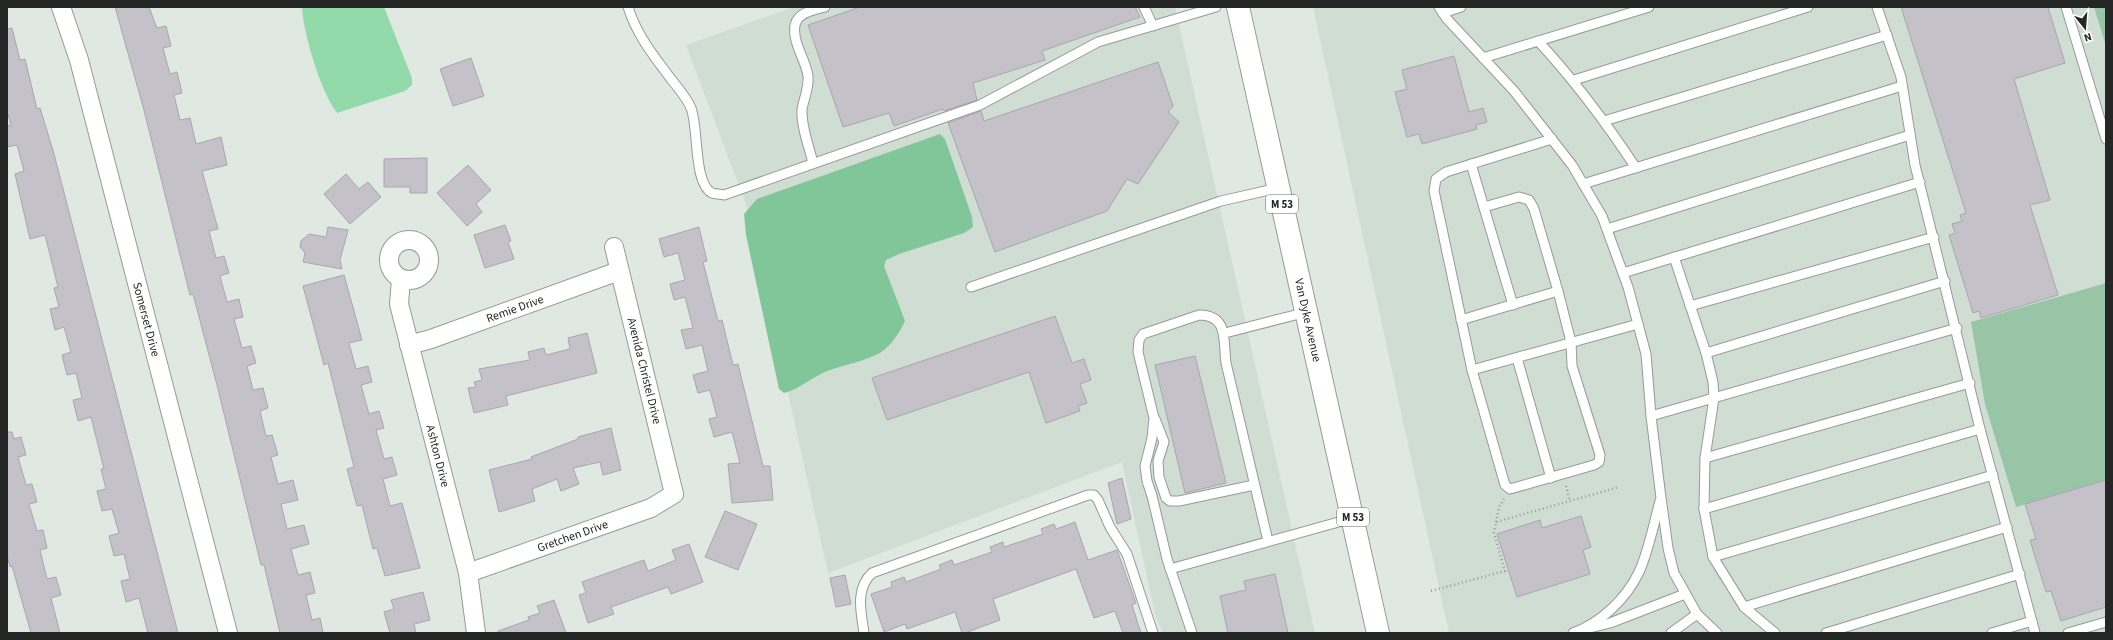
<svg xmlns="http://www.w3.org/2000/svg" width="2113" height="640" font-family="'Source Sans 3',sans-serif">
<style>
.built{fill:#cfddd2}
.green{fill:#98c5a6}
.forest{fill:#80c698}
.water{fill:#93daab}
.building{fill:#c4c1c9;stroke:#a9a6ae}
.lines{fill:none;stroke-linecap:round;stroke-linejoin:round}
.service-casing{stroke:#949c97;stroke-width:11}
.minor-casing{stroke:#949c97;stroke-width:20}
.primary-casing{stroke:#949c97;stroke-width:24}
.path{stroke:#959b97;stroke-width:2.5;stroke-dasharray:1 3;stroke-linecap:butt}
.service{stroke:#fff;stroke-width:9}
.minor{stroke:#fff;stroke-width:18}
.primary{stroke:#fff;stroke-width:22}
.labels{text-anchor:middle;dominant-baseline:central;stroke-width:4;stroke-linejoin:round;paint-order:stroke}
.shield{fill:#fff;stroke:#666866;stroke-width:1}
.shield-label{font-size:11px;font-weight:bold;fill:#242725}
.street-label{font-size:12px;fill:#242725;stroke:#fff}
</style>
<rect width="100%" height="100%" fill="#e0e8e2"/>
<g class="built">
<path d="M794,7H1175L1315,633H1163L1156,618L1122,462L828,573L746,204L686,45Z"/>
<path d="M1313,7H2106V633H1449Z"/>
</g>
<g class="green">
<path d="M2094,7H2106V46Z"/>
<path d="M2106,283V480L2016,507L1985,404L1971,322Z"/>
</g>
<path class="forest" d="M940,134L945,139L972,217L973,227L964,233L899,254L886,260L884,266L905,321C900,332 891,346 880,353C865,361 844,365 827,371C812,377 800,389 784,393L779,389L746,235L744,214L757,199Z"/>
<path class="water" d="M302,7H384L412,78V85L405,91L337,113C321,93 303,33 302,7Z"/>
<g class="building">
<path d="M115,7H149L157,28L166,26L171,46L163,48L170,74L177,72L182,93L174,95L180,120L190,118L196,144L221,137L227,165L202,171L218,229L209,231L216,258L224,256L229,273L220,276L227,302L239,299L243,317L234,319L242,348L251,346L256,363L247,366L253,390L263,388L268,408L260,411L266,436L272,435L278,455L271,457L278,484L293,480L298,500L281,504L287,529L304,525L309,544L291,549L298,575L310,572L315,593L306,595L312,620L320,618L323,633H280L264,565H261L217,385L193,294L190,295L144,110Z"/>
<path d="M860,7H1135L1140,17L1042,51L1045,60L973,83L977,100L944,111L943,109L894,126L889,113L843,127L808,25Z"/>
<path d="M1901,7H2048L2065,63L2014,79L2050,200L2030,205L2058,295L1981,318L1979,311L1973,313L1949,235L1955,233L1952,224L1962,221L1960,215L1966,213Z"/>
<path d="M12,28L20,60L25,59L37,109L40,108L54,154L178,633H148L139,598L126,602L121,581L130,579L124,554L114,556L109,536L119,533L112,509L102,511L97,491L106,489L101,469H104L91,417L78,421L73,400L82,398L76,373L67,375L62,355L71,352L64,327L55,330L50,309L59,307L54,288L58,287L45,235L30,239L15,174L24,171L17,145L7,147V126L11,125L7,111V29Z"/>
<path d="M1454,56L1469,112L1483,108L1487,122L1476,125L1477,129L1422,144L1419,134L1407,137L1395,92L1407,89L1402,70Z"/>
<path d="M471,58L484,96L453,106L440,69Z"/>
<path d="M1158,62L1173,106L1168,112L1179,122L1138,184L1127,179L1107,211L995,252L948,123L981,111L984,121Z"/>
<path d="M427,158V193H410V187H384V159Z"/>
<path d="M468,165L491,190L476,204L482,212L467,226L437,193Z"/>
<path d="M346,174L359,189L368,182L381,197L350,224L324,194Z"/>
<path d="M505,225L511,241L508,242L514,259L485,268L474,235Z"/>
<path d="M328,227L348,230L340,260L342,269L303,262L305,253L300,247L301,241L309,234L326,237Z"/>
<path d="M699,227L707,261L703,262L718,321L722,320L733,365L738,364L763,466H770L773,500L732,503L728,464L740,463L732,432L714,437L709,419L717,417L710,390L698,393L693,375L708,371L702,345L686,349L681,330L693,328L685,297L674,300L670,284L685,280L678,253L664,257L659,239Z"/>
<path d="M344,275L362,340L349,343L356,369L368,366L372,382L361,385L369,414L379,411L384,428L376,430L384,459L392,457L397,475L383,479L390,506L402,503L420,568L385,576L377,548L373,549L362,505L357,506L347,469L354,467L328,363L324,365L303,286Z"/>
<path d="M1055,316L1072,363L1084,359L1091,380L1080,384L1087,403L1078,406L1080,411L1046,423L1029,372L887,420L872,378Z"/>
<path d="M587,333L597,373L506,396L508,405L474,413L468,388L476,387L474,382L482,380L479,369L530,360L528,352L544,348L546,355L570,349L568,338Z"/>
<path d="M1195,356L1226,483L1185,493L1155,365Z"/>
<path d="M611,428L621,470L603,475L600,462L573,468L579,484L561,491L557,479L532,489L535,501L499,512L489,470L532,459L531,457L578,439V437Z"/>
<path d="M7,432H12L14,439L21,437L26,455L18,457L26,485L32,484L37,502L29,504L37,531L43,530L47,548L40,550L47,579L56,577L61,595L51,598L60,633H31L12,566L10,567L7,555Z"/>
<path d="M1122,478L1131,519L1117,524L1108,483Z"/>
<path d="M2106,480V607L2061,621L2051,591L2046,592L2030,540L2036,539L2025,504Z"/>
<path d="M725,511L757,524L738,570L705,557Z"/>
<path d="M1581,516L1591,547L1583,550L1590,574L1517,597L1497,534L1540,520L1542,528Z"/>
<path d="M1075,522L1088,560L1117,550L1136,603L1132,605L1141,633H1123L1115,611L1094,618L1076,569L993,599L1000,620L965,633H962L955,612L907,629L905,624L884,632L871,594L892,587L891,582L904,577L906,582L941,569L939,565L952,560L954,565L992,552L990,547L1003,542L1004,547L1043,534L1041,529L1054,524L1056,529Z"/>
<path d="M689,544L703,582L671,594L668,587L611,607L614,614L588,623L579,595L586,593L582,582L644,560L648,571L676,560L672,550Z"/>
<path d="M1275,574L1288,633H1228L1220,596L1246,590L1244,581Z"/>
<path d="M845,575L851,604L836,607L830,578Z"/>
<path d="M423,592L430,620L414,624L416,633H390L384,612L394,609L391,600Z"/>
<path d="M554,600L566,633H498V631L529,620L528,617L540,613L537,606Z"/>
</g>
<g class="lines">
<defs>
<g id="service">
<path d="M628,7C636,33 652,54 668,75C676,86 686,96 691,108C699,128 693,183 712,193C715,194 720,194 724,195L980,105L1098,42L1216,7"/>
<path d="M1144,7L1153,26"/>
<path d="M1439,7L1447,19L1514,91L1572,165L1602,216L1628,287L1646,354L1651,416L1661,498L1668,548L1674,573L1697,614L1717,633"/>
<path d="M1877,7L1901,77L1915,165L1980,429L2035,633"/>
<path d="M2066,7L2106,139"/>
<path d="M1443,13L1461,7"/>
<path d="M1538,41C1576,82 1605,121 1636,168"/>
<path d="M1483,58L1649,7"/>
<path d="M1574,80L1808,7"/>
<path d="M1604,121L1887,35"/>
<path d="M1552,139L1446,172L1436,179L1434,191L1472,370L1638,324"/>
<path d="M813,163C809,146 801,127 802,109C804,98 809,89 808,76C806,60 792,43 795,25C798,12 814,10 825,7"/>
<path d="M1471,164L1513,305"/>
<path d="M1583,184L1902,86"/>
<path d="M1607,229L1910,135"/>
<path d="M1674,257L1706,353L1713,382L1714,398L1705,458L1704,509L1713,557L1744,607L1775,633"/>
<path d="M1623,273L1920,182"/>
<path d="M971,287L1221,201L1278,188"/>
<path d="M1690,306L1934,237"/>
<path d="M1461,320L1558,291"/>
<path d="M1225,333L1307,312"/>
<path d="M1706,353L1945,281"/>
<path d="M1517,358L1551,478"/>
<path d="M1472,370L1505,485L1510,489L1594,465L1599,462L1600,455L1572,366L1571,342L1558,291L1534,209L1529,200L1519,197L1484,207"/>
<path d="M1651,416L1957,328"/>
<path d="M1155,419L1164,442L1158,461L1159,477L1166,498L1170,501H1179L1254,485"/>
<path d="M1705,458L1970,383"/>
<path d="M1704,509L1980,429"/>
<path d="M1713,557L1993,475"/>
<path d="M1170,569L1353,518"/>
<path d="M1744,607L2007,527"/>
<path d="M1590,628L1610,623L1685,594"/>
<path d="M864,633C861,612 855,589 872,573L1088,495H1094L1098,500L1110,527L1127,554L1153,633"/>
<path d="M1192,633L1167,559L1152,496L1147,481L1145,466L1152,438L1154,418L1138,352L1139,340L1143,334L1199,315C1229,315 1223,341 1226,363L1268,541"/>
<path d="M1573,633C1601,623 1626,599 1639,572C1648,553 1654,523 1660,501"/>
<path d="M1671,633L1697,614"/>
<path d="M1826,633L2020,574"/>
<path d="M1992,633L2032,621"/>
<path d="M2068,633L2106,622"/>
</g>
<g id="minor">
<path id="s1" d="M61,7L79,60L228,633"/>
<circle cx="409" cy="260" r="20"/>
<path id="s2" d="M401,279L399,304L468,573L476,633"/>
<path id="s3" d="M409,345L431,339L619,271"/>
<path id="s4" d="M468,573L651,508L674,494L614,247"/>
</g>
<g id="primary">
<path id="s5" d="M1238,7L1378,633"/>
</g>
</defs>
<use href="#service" class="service-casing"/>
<use href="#minor" class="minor-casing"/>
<use href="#primary" class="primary-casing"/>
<g class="path">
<path d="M1566,486L1570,501"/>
<path d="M1496,522L1499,507L1504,499"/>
<path d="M1431,591L1505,571L1494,533L1496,522L1619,487"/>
</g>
<use href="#service" class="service"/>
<use href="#minor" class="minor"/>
<use href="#primary" class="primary"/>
</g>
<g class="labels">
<g class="shield">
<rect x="1266" y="195" width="32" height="18" rx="3"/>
<rect x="1337" y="508" width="32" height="18" rx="3"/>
</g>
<g class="shield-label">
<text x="1282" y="204">M 53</text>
<text x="1353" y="517">M 53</text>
</g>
<g class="street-label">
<text stroke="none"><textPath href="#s3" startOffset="112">Remie Drive</textPath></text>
<text stroke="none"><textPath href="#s1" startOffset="324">Somerset Drive</textPath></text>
<text stroke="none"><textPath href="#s5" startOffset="321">Van Dyke Avenue</textPath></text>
<text transform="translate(644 371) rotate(76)">Avenida Christel Drive</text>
<text stroke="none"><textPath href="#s2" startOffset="182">Ashton Drive</textPath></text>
<text stroke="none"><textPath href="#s4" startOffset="111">Gretchen Drive</textPath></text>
</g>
</g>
<rect width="2113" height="640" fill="none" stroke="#242725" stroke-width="16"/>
<g transform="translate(2085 28) rotate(163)" stroke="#ffffff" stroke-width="3" paint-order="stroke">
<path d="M0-3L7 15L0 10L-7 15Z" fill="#242725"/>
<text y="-6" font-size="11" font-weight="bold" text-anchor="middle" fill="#242725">N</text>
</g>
</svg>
